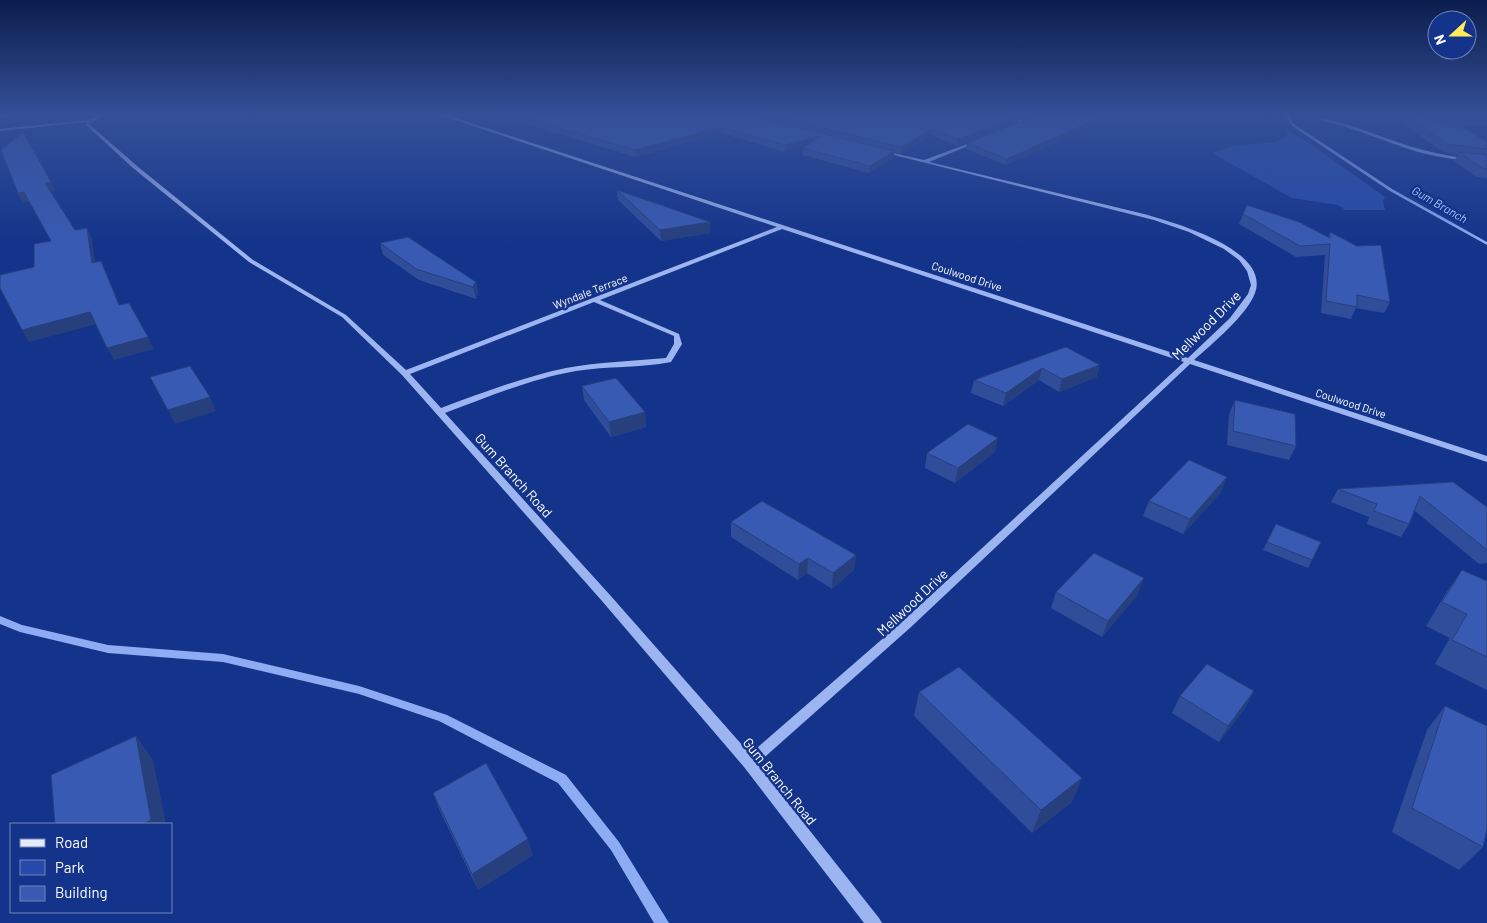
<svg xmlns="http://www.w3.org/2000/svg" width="1487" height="923" font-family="Barlow,sans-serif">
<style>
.green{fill:#264baa}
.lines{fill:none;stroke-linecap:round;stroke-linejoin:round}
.stream{fill:#8eacf3;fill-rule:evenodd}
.path{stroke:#9cb4f0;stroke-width:1;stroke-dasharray:1 2;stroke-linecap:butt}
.minor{fill:#9cb4f0;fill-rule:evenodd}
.major{fill:#e5ebff;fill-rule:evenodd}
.wall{fill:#304d99}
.shaded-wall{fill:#273f7d}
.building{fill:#385ab2;stroke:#273f7d}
.labels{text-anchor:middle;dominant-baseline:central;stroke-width:5;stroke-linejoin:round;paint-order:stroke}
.far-street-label{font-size:11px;fill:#fff;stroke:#14348b}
.far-water-label{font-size:12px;font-style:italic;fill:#a8bff7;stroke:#14348b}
.street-label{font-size:14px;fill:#fff;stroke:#14348b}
</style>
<rect width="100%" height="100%" fill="#14348b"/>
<g class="green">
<path d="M1361,114H1487V126C1445,130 1402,125 1361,114Z"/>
<path d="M1287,130L1315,147L1385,197L1383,202L1385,210H1345L1338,205L1292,198L1212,153L1233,146L1276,142L1287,136Z"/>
</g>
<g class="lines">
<g class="stream">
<path d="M1287,114L1294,124L1392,189L1487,242V245L1390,191L1292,126L1284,114Z"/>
<path d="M0,616L22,625L108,645L223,654L359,686L447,715L566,775L619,842L669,923H654L611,850L558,783L439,721L359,694L223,662L108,653L20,632L0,624Z"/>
</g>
<path class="path" d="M1279,114L1307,118"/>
<g class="minor">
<path d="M99,114H105L89,124L137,166L253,260L346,315L406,370L777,227L437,114H444L1188,358L1230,318L1248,294L1251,285L1247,271L1239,260L1224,249L1189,232L1154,220L882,152L884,151L924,160L978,140V142L929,162L1144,214C1172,222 1271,249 1255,293C1247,315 1212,344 1194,360L1487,456V462L1190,364L911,627L757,764L879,918L882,923H864L744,767L602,601L402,375L342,317L249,262L133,168L86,125V122L0,131V129L88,120ZM782,229L1184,362L903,621L750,754L610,595L445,413C488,397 530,379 576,371C607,366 640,368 671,362L682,344L679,334L600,300ZM594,302L674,336V344L666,358C632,361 599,362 566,368C523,377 482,393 441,408L410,374Z"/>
<path d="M987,114H996L1029,122L1027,123Z"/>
<path d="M1320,118C1348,123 1374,134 1400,143C1429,153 1457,158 1487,160V162C1464,161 1441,158 1418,152C1385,142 1353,127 1319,120Z"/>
</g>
<path class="major" d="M0,114H12L0,118Z"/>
</g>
<g class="wall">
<path d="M128,114H181L182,118L137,124Z"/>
<path d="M501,114H1038L1027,119L1018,117L1017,122L958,146L931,135L900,154L894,152V158L869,173L803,155V148L807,145L784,152L721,133L636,157L502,117Z"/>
<path d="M1404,114L1487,142V178L1477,177L1454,161L1458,155L1443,152L1400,122Z"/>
<path d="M1084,130L1006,165L966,149L967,143Z"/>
<path d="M617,190L710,222V233L661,241L618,200Z"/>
<path d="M1243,214L1328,238L1330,232L1390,302L1384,313L1356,308L1351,319L1321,313L1325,255L1296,257L1239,224Z"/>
<path d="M380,243L476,282L478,294L476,299L419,280L383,255Z"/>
<path d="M1066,347L1097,377L1059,392L1039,380L1003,406L971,393L974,380Z"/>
<path d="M582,386L645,412L646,427L611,437L584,400Z"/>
<path d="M1235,400L1296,446L1289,460L1227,445L1229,414Z"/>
<path d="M995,452L955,483L925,468L927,453Z"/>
<path d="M1453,482L1487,507V563L1479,564L1415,511L1409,524L1401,537L1367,524L1369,517L1331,502L1338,489Z"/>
<path d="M1221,492L1183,534L1143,516L1149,501Z"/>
<path d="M731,522L856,555L854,570L832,589L807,573L798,580L731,537Z"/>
<path d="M1276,524L1312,560L1308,568L1263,550Z"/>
<path d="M1462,570L1487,581V690L1435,664L1450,638L1426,626L1446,593Z"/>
<path d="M1056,592L1138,594L1102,637L1051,608Z"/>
<path d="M1254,691L1245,708L1219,742L1172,713L1180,696Z"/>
<path d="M919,692L1072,802L1032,833L914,716Z"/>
<path d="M1445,706L1483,847L1459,870L1392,832L1427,730Z"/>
<path d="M433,793L533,855L478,890L439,809Z"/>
</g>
<g class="shaded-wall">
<path d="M162,114H181L182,118L137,124L134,118Z"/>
<path d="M1028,114H1038L1027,119Z"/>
<path d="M1110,114H1124L1084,130L1006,165L1007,159L1085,124Z"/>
<path d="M1018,117L1017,122L958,146V139Z"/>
<path d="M721,127V133L636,157L635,150Z"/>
<path d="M932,129L931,135L900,154L901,147Z"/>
<path d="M821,136V142L784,152L785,145Z"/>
<path d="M894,151V158L869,173L870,166Z"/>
<path d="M51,182L56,191L50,192L45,183Z"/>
<path d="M24,192L29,201L23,203L18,193Z"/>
<path d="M710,222V233L661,241L660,230Z"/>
<path d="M87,228L92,239L97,274L92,263Z"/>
<path d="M101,261L106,272L125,317L119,305Z"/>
<path d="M476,282L478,294L476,299L473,287Z"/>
<path d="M90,312L97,324L29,342L22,330Z"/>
<path d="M148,337L154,349L114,360L107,348Z"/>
<path d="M1100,365L1097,377L1059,392L1062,379Z"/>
<path d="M1042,368L1039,380L1003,406L1006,393Z"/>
<path d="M210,397L216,411L175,424L168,410Z"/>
<path d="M645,412L646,427L611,437L609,422Z"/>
<path d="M998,438L995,452L955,483L958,468Z"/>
<path d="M1227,477L1221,492L1183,534L1190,519Z"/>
<path d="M856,555L854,570L832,589L833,573Z"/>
<path d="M808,558L807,573L798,580L799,564Z"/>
<path d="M1144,578L1138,594L1102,637L1108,621Z"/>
<path d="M1254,691L1245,708L1219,742L1228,726Z"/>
<path d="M136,736L153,760L166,824H143Z"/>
<path d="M1082,778L1072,802L1032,833L1041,810Z"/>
<path d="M528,839L533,855L478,890L472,874Z"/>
</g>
<g class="building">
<path d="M131,114H162L134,118Z"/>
<path d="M512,114H741L894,151L870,166L803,148L821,136L785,145L721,127L635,150Z"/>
<path d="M765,114H1008L1018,117L958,139L932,129L901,147Z"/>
<path d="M1040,114H1110L1085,124L1007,159L967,143Z"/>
<path d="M1404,114H1415L1468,130L1487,142V149L1447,144Z"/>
<path d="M23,132L51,182L45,183L75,230L87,228L92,263L101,261L119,305L129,303L148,337L107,348L90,312L22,330L0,288V275L34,267V244L51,241L24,192L18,193L1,150Z"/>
<path d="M1459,152L1487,155V169L1482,168Z"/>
<path d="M617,190L710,222L660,230Z"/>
<path d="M1247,205L1299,222L1330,238V232L1357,246L1381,245L1390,302L1357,295V307L1326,301L1330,244L1300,246L1243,214Z"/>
<path d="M408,237L476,282L473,287L416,269L380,243Z"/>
<path d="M1066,347L1100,365L1062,379L1042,368L1006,393L974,380Z"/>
<path d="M190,366L210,397L168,410L150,377Z"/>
<path d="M616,378L645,412L609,422L582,386Z"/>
<path d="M1235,400L1295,414L1296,446L1233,431Z"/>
<path d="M968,424L998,438L958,468L927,453Z"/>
<path d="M1189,460L1227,477L1190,519L1149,501Z"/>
<path d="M1453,482L1487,507V550L1420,496L1409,524L1374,511L1377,504L1338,489Z"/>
<path d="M762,501L856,555L833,573L808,558L799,564L731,522Z"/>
<path d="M1276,524L1321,542L1312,560L1267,542Z"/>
<path d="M1094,553L1144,578L1108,621L1056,592Z"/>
<path d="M1462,570L1487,581V657L1452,640L1467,614L1442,602Z"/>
<path d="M1207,664L1254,691L1228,726L1180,696Z"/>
<path d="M959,667L1082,778L1041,810L919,692Z"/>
<path d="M1445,706L1487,726V829L1483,847L1412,808Z"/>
<path d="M136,736L151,820L143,824H55L51,775Z"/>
<path d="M486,763L528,839L472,874L433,793Z"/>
</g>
<linearGradient id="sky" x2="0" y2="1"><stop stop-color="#0b1d4c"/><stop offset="0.47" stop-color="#345098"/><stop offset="1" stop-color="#345098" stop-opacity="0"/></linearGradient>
<rect width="1487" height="244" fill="url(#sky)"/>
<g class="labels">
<g class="far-street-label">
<text transform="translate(967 276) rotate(18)">Coulwood Drive</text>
<text transform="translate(590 291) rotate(-21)">Wyndale Terrace</text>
<text transform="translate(1351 403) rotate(18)">Coulwood Drive</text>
</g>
<g class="far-water-label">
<text transform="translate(1440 204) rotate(30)">Gum Branch</text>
</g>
<g class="street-label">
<text transform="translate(1206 325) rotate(-45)">Mellwood Drive</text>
<text transform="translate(514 475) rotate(48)">Gum Branch Road</text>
<text transform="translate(912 602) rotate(-43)">Mellwood Drive</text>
<text transform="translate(780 781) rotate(51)">Gum Branch Road</text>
</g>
</g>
<rect x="10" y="823" width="162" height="90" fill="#14348b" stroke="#7285b9"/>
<rect x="20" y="839" width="25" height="8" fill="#e5ebff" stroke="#7285b9"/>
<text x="55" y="848" font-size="15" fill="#ffffff">Road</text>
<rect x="20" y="860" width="25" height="15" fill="#264baa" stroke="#7285b9"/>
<text x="55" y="873" font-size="15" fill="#ffffff">Park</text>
<rect x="20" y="886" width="25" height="15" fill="#385ab2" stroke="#7285b9"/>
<text x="55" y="898" font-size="15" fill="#ffffff">Building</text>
<g transform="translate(1452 35) rotate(249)"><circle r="24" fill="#14348b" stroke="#7285b9"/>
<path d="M0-4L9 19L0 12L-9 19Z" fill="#ffeb5b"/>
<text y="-8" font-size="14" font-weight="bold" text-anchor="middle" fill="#ffffff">N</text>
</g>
</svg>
